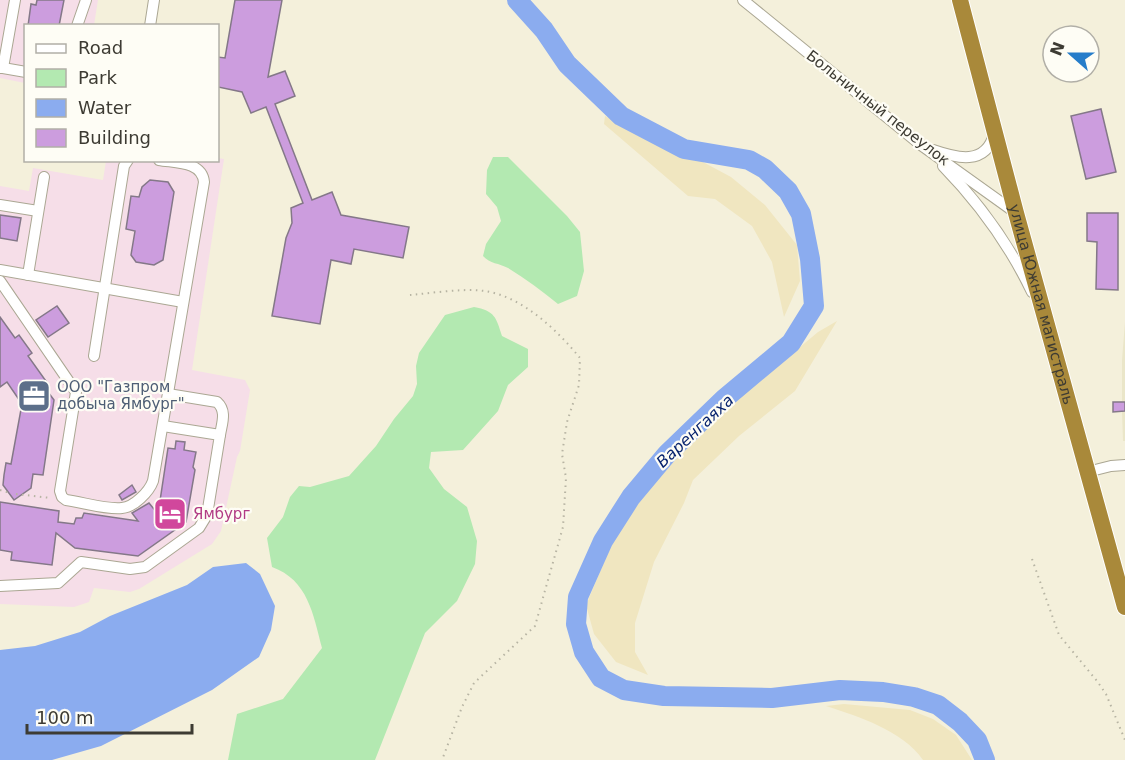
<svg xmlns="http://www.w3.org/2000/svg" width="1125" height="760" font-family="'DejaVu Sans',sans-serif">
<style>
.commercial{fill:#f6dee8}
.built{fill:#eae6c9}
.green{fill:#b3e9b1}
.sand{fill:#f0e6c0}
.water{fill:#8bacef}
.lines{fill:none;stroke-linecap:round;stroke-linejoin:round}
.river{stroke:#8bacef;stroke-width:20}
.building{fill:#cc9dde;stroke:#847888;stroke-width:1.5}
.minor-casing{stroke:#aba793;stroke-width:12}
.highway-casing{stroke:#fff;stroke-width:18}
.path{stroke:#b7b4a3;stroke-width:2;stroke-dasharray:1.5 4.5;stroke-linecap:butt}
.minor{stroke:#fff;stroke-width:10}
.highway{stroke:#a9893a;stroke-width:16}
.labels{text-anchor:middle;dominant-baseline:central;stroke-width:4.5;stroke-linejoin:round;paint-order:stroke}
.street-label{font-size:15px;fill:#3d3b33;stroke:#fefdf5}
.service-label{font-size:15px;fill:#4e5e75;stroke:#fefdf5;text-anchor:start}
.hotel-label{font-size:15px;fill:#b23c85;stroke:#fefdf5;text-anchor:start}
.water-label{font-size:16px;font-style:italic;fill:#08246f;stroke:#fefdf5}
</style>
<rect width="100%" height="100%" fill="#f4f0db"/>
<g class="commercial">
<path d="M0,0H98L94,25L26,26L25,83L0,78Z"/>
<path d="M218,158L224,159L192,370L245,380L250,390L240,451L237,457L221,531L212,544L139,589L130,592L94,588L89,602L74,607L0,604V186L29,191L33,168L103,180L106,161L218,160Z"/>
</g>
<path class="built" d="M1125,322V441H1123L1122,412H1113V402L1122,401V360Z"/>
<g class="green">
<path d="M493,157H508L567,216L580,232L584,271L577,296L558,304C542,291 526,279 508,268C499,263 490,264 483,256L486,244L501,221L497,207L486,194L487,170Z"/>
<path d="M474,307C495,311 496,317 502,336L528,349V367L508,385L498,411L463,450L431,452L429,468L444,489L467,507L477,541L475,564L457,601L425,633L375,760H228L237,714L283,699L322,648C313,614 308,580 272,567L267,538L283,517L290,497L299,486L310,487L349,476L376,446L394,419L413,396L417,384L416,366L419,353L445,315Z"/>
</g>
<g class="sand">
<path d="M605,116L679,154H688L731,177L765,205L797,245L800,281L784,317L772,262L752,226L715,199L688,196L604,124Z"/>
<path d="M837,321L795,391L739,436L693,480L684,503L654,562L635,623V652L648,675L616,662L594,634L586,605L619,527L662,472L731,405L818,332Z"/>
<path d="M844,704L910,710L933,719L956,735L972,760H923C902,730 859,717 826,706Z"/>
</g>
<path class="water" d="M246,563L260,574L275,606L271,630L259,657L212,690L101,746L52,760H0V650L35,646L80,632L110,616L187,585L213,567Z"/>
<g class="lines">
<path class="river" d="M517,0L544,30L567,64L621,116L684,149L749,160L765,169L788,191L801,214L810,259L814,306L791,343L724,399L667,454L631,497L603,541L578,597L576,624L584,652L601,678L624,690L664,696L772,698L840,690L883,692L914,697L938,705L960,722L977,740L985,760"/>
</g>
<g class="building">
<path d="M37,0H64L59,26H28L31,4L36,5Z"/>
<path d="M235,0H282L268,77L285,71L295,96L275,104L312,200L332,192L341,215L409,227L403,258L354,249L351,264L331,260L320,324L272,316L286,238L292,223L291,208L303,203L266,107L251,113L242,92L218,87V57L225,58Z"/>
<path d="M1101,109L1116,172L1086,179L1071,116Z"/>
<path d="M150,180L168,182L174,192L163,260L154,265L136,262L131,255L135,231L126,229L131,196L139,197L142,187Z"/>
<path d="M1087,213H1118V290L1096,289L1097,242L1087,241Z"/>
<path d="M0,215L21,218L17,241L0,238Z"/>
<path d="M57,306L69,323L48,337L36,320Z"/>
<path d="M0,317L15,338L19,335L32,353L28,356L48,384V392L54,400L43,475L33,474L31,488L14,500L3,485L4,475L6,463L11,464L22,404L7,382L0,387Z"/>
<path d="M1113,402H1125V411L1113,412Z"/>
<path d="M176,441L185,442L184,450L196,452L193,467L195,470L186,522L138,556L75,548L56,533L52,565L11,560L12,552L0,550V502L59,511L58,522L74,524L76,518H82L84,513L138,521L132,513L149,503L158,514L168,448L175,449Z"/>
<path d="M132,485L136,492L122,500L119,495Z"/>
</g>
<g class="lines">
<defs>
<g id="minor">
<path d="M743,0L921,145L1016,213"/>
<path d="M77,26L86,0"/>
<path d="M150,26L154,0"/>
<path d="M0,68H3L15,0"/>
<path d="M3,68L26,72"/>
<path d="M933,150C956,158 986,166 994,134"/>
<path d="M943,166C980,204 1009,244 1032,292"/>
<path d="M0,205L38,211"/>
<path d="M0,270L183,302"/>
<path d="M28,275L44,177"/>
<path d="M0,281L76,392L60,491L62,497L66,500C82,502 107,510 122,508C134,507 149,492 153,481L204,182C202,161 175,163 159,160"/>
<path d="M94,356L124,166L128,160"/>
<path d="M168,394L217,402C227,411 222,423 220,435"/>
<path d="M1087,472L1111,466L1125,465"/>
<path d="M0,586L58,583L81,562L130,569L145,567L199,528L207,515L220,435L163,426"/>
</g>
<g id="highway">
<path id="s1" d="M960,0L1016,213L1125,607"/>
</g>
</defs>
<use href="#minor" class="minor-casing"/>
<use href="#highway" class="highway-casing"/>
<g class="path">
<path d="M410,295C434,293 461,288 485,291C523,297 557,330 580,358L579,385L567,422L562,454L566,478L563,527L535,626L474,683L462,707L442,760"/>
<path d="M0,490L10,493"/>
<path d="M16,494L51,498"/>
<path d="M1032,559L1059,635L1097,681L1106,694L1125,740"/>
</g>
<use href="#minor" class="minor"/>
<use href="#highway" class="highway"/>
</g>
<defs>
<symbol id="office-square" viewBox="-11 -11 22 22"><rect x="-9" y="-9" width="18" height="18" rx="4" fill="#5c6f8a" stroke="#fefdf5"/><path d="M-6-3h4V-5.5h4V-3h4V5H-6ZM-1-4.5V-3h2v-1.5ZM-6 0V1H6V0Z" fill="#fff"/></symbol>
<symbol id="hotel-square" viewBox="-11 -11 22 22"><rect x="-9" y="-9" width="18" height="18" rx="4" fill="#d1479c" stroke="#fefdf5"/><path d="M-6-4.5h1.5V1H6V5H4.5V3h-9V5H-6ZM-4 0a1.8 1.8 0 1 1 3.6 0ZM.5 0V-2.5h3Q6-2.5 6 0Z" fill="#fff"/></symbol>
</defs>
<g fill-rule="evenodd">
<use href="#office-square" x="15" y="377" width="38" height="38"/>
<use href="#hotel-square" x="151" y="495" width="38" height="38"/>
</g>
<g class="labels">
<g class="street-label">
<text transform="translate(878 108) rotate(38)">Больничный переулок</text>
<text stroke="none"><textPath href="#s1" startOffset="315">улица Южная магистраль</textPath></text>
</g>
<g class="service-label">
<text x="57" y="387">ООО "Газпром<tspan x="57" dy="17">добыча Ямбург"</tspan></text>
</g>
<g class="hotel-label">
<text x="193" y="514">Ямбург</text>
</g>
<g class="water-label">
<text transform="translate(695 431) rotate(-43)">Варенгаяха</text>
</g>
</g>
<rect x="24" y="24" width="195" height="138" fill="#fefdf5" stroke="#b1afa7" stroke-width="1.5"/>
<rect x="36" y="44" width="30" height="9" fill="#ffffff" stroke="#b1afa7" stroke-width="1.5"/>
<text x="78" y="54" font-size="18" fill="#3d3b33">Road</text>
<rect x="36" y="69" width="30" height="18" fill="#b3e9b1" stroke="#b1afa7" stroke-width="1.5"/>
<text x="78" y="84" font-size="18" fill="#3d3b33">Park</text>
<rect x="36" y="99" width="30" height="18" fill="#8bacef" stroke="#b1afa7" stroke-width="1.5"/>
<text x="78" y="114" font-size="18" fill="#3d3b33">Water</text>
<rect x="36" y="129" width="30" height="18" fill="#cc9dde" stroke="#b1afa7" stroke-width="1.5"/>
<text x="78" y="144" font-size="18" fill="#3d3b33">Building</text>
<g transform="translate(1071 54) rotate(291)"><circle r="28" fill="#fefdf5" stroke="#b1afa7" stroke-width="1.5"/>
<path d="M0-4.5L10 22L0 15L-10 22Z" fill="#267dca"/>
<text y="-9" font-size="16" font-weight="bold" text-anchor="middle" fill="#3d3b33">N</text>
</g>
<path d="M27 724v9h165v-9" fill="none" stroke="#3d3b33" stroke-width="3"/>
<text x="36" y="724" font-size="18" fill="#3d3b33" stroke="#fefdf5" stroke-width="4.5" paint-order="stroke">100 m</text>
</svg>
